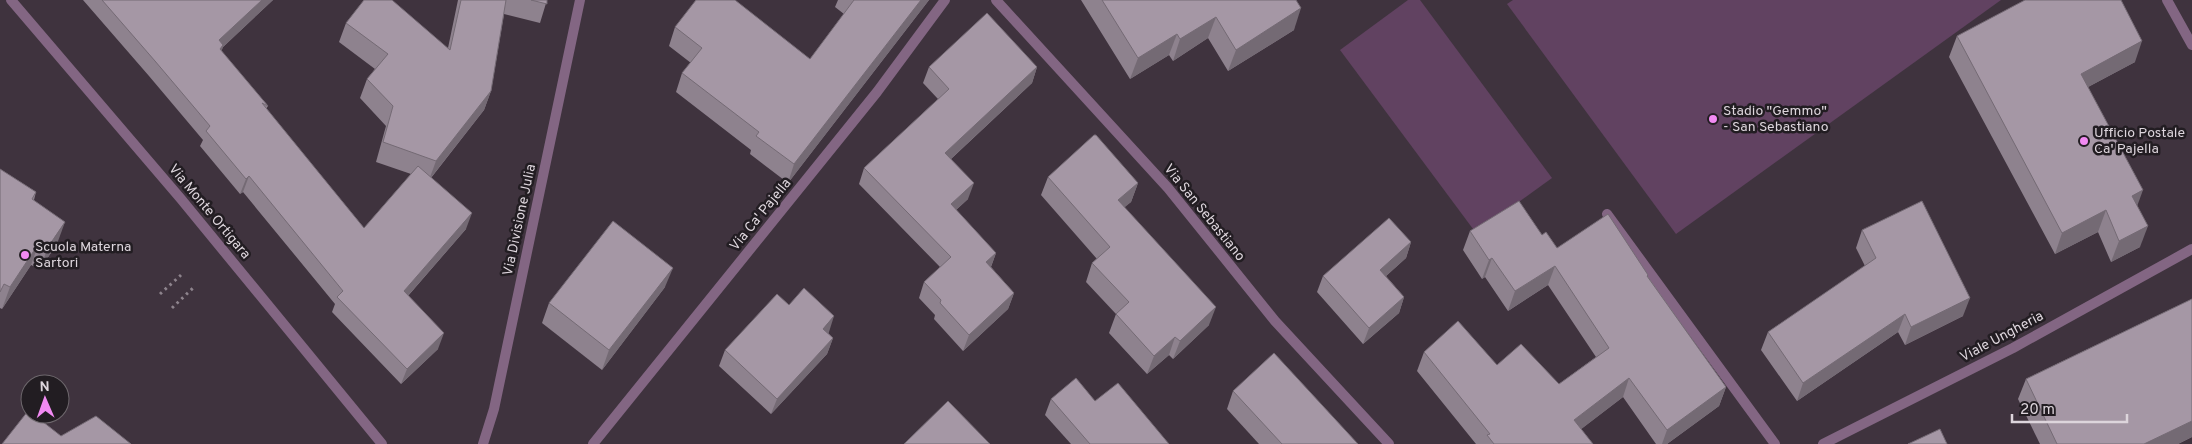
<svg xmlns="http://www.w3.org/2000/svg" width="2192" height="444" font-family="Overpass,sans-serif">
<style>
.pitch{fill:#614261}
.lines{fill:none;stroke-linecap:round;stroke-linejoin:round}
.path{stroke:#8e848d;stroke-width:3;stroke-dasharray:2.5 4;stroke-linecap:butt}
.street{stroke:#836683;stroke-width:10}
.wall{fill:#8e828e}
.shaded-wall{fill:#746a74}
.building{fill:#a597a5;stroke:#746a74}
.poi-dot{fill:#f28af3;stroke:#221d22;stroke-width:2}
.labels{text-anchor:middle;dominant-baseline:central;stroke-width:5;stroke-linejoin:round;paint-order:stroke}
.poi-label{font-size:14px;fill:#ddd5dc;stroke:#221d22;text-anchor:start}
.street-label{font-size:14px;fill:#ddd5dc;stroke:#221d22}
</style>
<rect width="100%" height="100%" fill="#3f333e"/>
<g class="pitch">
<path d="M1408,0H1420L1552,178L1476,233L1340,50Z"/>
<path d="M1513,0H2001L1676,234L1507,4Z"/>
</g>
<g class="lines">
<g class="path">
<path d="M160,294L181,275"/>
<path d="M172,308L194,287"/>
</g>
<g class="street">
<path d="M11,0L181,199L382,444"/>
<path d="M996,0L1168,188L1275,321L1389,444"/>
<path d="M2167,0L2192,45"/>
<path d="M1607,214L1775,444"/>
<path d="M483,444L494,409L580,0"/>
<path d="M593,444L877,92L945,0"/>
<path d="M1823,444L2013,348L2192,249"/>
</g>
</g>
<g class="wall">
<path d="M83,0H273L223,47L221,51L268,106L266,109L364,228L411,174L376,162L386,126L360,98L367,79L375,69L339,42L346,23L448,48L458,0H547L540,23L504,14L491,91L484,110L431,178L466,229L408,296L438,349L401,384L332,312L335,304L243,192L240,194L200,146L203,140L149,76Z"/>
<path d="M838,0H929L788,183L750,154L751,150L676,92L682,73L691,63L669,46L675,27L810,59L844,14L835,7Z"/>
<path d="M1081,0H1296L1294,30L1228,71L1208,38L1173,61L1169,55L1130,79Z"/>
<path d="M1957,36L2135,62L2088,87L2137,207L2140,247L2111,262L2098,232L2055,254L1949,57Z"/>
<path d="M929,67H1037L1032,83L951,159L968,199L956,210L996,253L991,267L1014,293L1008,309L963,351L934,319L935,315L919,298L924,282L940,267L859,184L864,168L938,99L923,83Z"/>
<path d="M0,169L36,192L34,200L57,244L40,269L31,265L2,309L0,308Z"/>
<path d="M1048,177L1138,183L1131,202L1124,207L1209,325L1173,359L1169,355L1147,374L1109,333L1116,314L1086,282L1092,263L1097,259L1041,195Z"/>
<path d="M1862,230L1963,316L1905,345L1898,332L1797,401L1761,350L1768,332L1865,266L1856,248Z"/>
<path d="M1470,231L1542,235L1557,248L1648,277L1726,387L1719,406L1667,444H1656L1623,397L1581,429L1593,444H1476L1417,371L1424,352L1497,365L1559,384L1596,357L1548,285L1508,311L1485,277L1482,279L1463,250Z"/>
<path d="M1411,242L1406,258L1386,276L1404,297L1399,313L1363,344L1317,292L1323,276Z"/>
<path d="M665,287L602,370L542,323L549,303Z"/>
<path d="M2192,299V437L2178,444H2040L2018,399L2026,379Z"/>
<path d="M789,305L829,332L828,333L833,338L827,354L771,414L719,366L725,350Z"/>
<path d="M1233,391L1358,444H1259L1227,409Z"/>
<path d="M1051,399L1095,401L1169,444H1071L1045,415Z"/>
</g>
<g class="shaded-wall">
<path d="M262,0H273L223,47L218,61L219,40Z"/>
<path d="M921,0H929L788,183L794,164Z"/>
<path d="M1301,8L1294,30L1228,71L1236,50Z"/>
<path d="M1216,17L1208,38L1173,61L1180,39Z"/>
<path d="M1177,34L1169,55L1130,79L1138,58Z"/>
<path d="M2142,41L2135,62L2073,95L2081,74Z"/>
<path d="M1037,67L1032,83L940,169L945,153Z"/>
<path d="M491,91L484,110L429,180L436,161Z"/>
<path d="M249,176L243,192L240,194L246,179Z"/>
<path d="M974,183L968,199L945,220L951,204Z"/>
<path d="M1138,183L1131,202L1111,219L1118,200Z"/>
<path d="M2143,190L2135,212L2132,196Z"/>
<path d="M2106,210L2098,232L2055,254L2062,233Z"/>
<path d="M472,213L466,229L398,307L404,291Z"/>
<path d="M65,222L57,244L40,269L48,247Z"/>
<path d="M2148,226L2140,247L2111,262L2119,241Z"/>
<path d="M1411,242L1406,258L1375,286L1380,270Z"/>
<path d="M39,243L31,265L2,309L10,287Z"/>
<path d="M996,253L990,269L986,262Z"/>
<path d="M1492,258L1485,277L1482,279L1489,260Z"/>
<path d="M1555,266L1548,285L1508,311L1515,291Z"/>
<path d="M673,268L665,287L602,370L609,350Z"/>
<path d="M1014,293L1008,309L963,351L969,335Z"/>
<path d="M1404,297L1399,313L1363,344L1369,328Z"/>
<path d="M1970,298L1963,316L1905,345L1911,327Z"/>
<path d="M1216,307L1209,325L1173,359L1180,341Z"/>
<path d="M1905,314L1898,332L1797,401L1803,383Z"/>
<path d="M834,316L829,332L817,345L823,329Z"/>
<path d="M444,333L438,349L401,384L407,369Z"/>
<path d="M1175,337L1169,355L1147,374L1154,356Z"/>
<path d="M833,338L827,354L771,414L777,399Z"/>
<path d="M1629,378L1623,397L1567,440L1574,420Z"/>
<path d="M1726,387L1719,406L1667,444H1662L1667,430Z"/>
<path d="M2192,421V437L2178,444H2144Z"/>
</g>
<g class="building">
<path d="M102,0H262L219,40L223,45L220,49L268,106L262,103L364,228L418,166L472,213L404,291L444,333L407,369L337,297L343,291L249,176L246,179L206,131L210,126L155,61Z"/>
<path d="M364,0H392L450,50L461,0H506L491,91L436,161L383,142L393,106L367,79L388,54L346,23Z"/>
<path d="M531,0H547V4Z"/>
<path d="M696,0H735L810,59L854,0H921L794,164L756,136L759,132L682,73L702,48L675,27Z"/>
<path d="M1102,0H1296L1301,8L1236,50L1216,17L1180,39L1177,34L1138,58Z"/>
<path d="M2025,0H2121L2142,41L2081,74L2143,190L2132,196L2148,226L2119,241L2106,210L2062,233L1957,36Z"/>
<path d="M987,13L1037,67L945,153L974,183L951,204L996,253L986,262L1014,293L969,335L940,303L941,300L924,282L951,257L864,168L949,89L929,67Z"/>
<path d="M1094,135H1096L1138,183L1118,200L1216,307L1180,341L1175,337L1154,356L1116,314L1129,302L1092,263L1110,247L1048,177Z"/>
<path d="M0,169L36,192L32,199L65,222L48,247L39,243L10,287L4,284L0,292Z"/>
<path d="M1519,201L1542,235L1546,232L1557,248L1608,214L1648,275L1647,276L1726,387L1667,430L1629,378L1574,420L1593,444H1494L1487,435L1490,434L1424,352L1458,321L1497,365L1521,344L1559,384L1609,348L1555,266L1515,291L1492,258L1489,260L1470,231Z"/>
<path d="M1922,201L1970,298L1911,327L1905,314L1803,383L1768,332L1876,258L1862,230Z"/>
<path d="M1389,218L1411,242L1380,270L1404,297L1369,328L1323,276Z"/>
<path d="M613,221L673,268L609,350L549,303Z"/>
<path d="M804,288L834,316L823,329L833,338L777,399L725,350L777,294L789,305Z"/>
<path d="M2192,299V421L2144,444H2057L2026,379Z"/>
<path d="M1274,353L1358,444H1282L1233,391Z"/>
<path d="M1076,378L1095,401L1118,383L1169,444H1090L1051,399Z"/>
<path d="M948,401L990,444H904Z"/>
<path d="M28,411L30,412V414H33L61,436L96,416L131,444H2Z"/>
<path d="M1940,429L1947,444H1908Z"/>
</g>
<g class="poi-dot">
<circle cx="1713" cy="119" r="5"/>
<circle cx="2084" cy="141" r="5"/>
<circle cx="25" cy="255" r="5"/>
</g>
<g class="labels">
<g class="poi-label">
<text x="1723" y="111">Stadio "Gemmo"<tspan x="1723" dy="16">- San Sebastiano</tspan></text>
<text x="2094" y="133">Ufficio Postale<tspan x="2094" dy="16">Ca' Pajella</tspan></text>
<text x="35" y="247">Scuola Materna<tspan x="35" dy="16">Sartori</tspan></text>
</g>
<g class="street-label">
<text transform="translate(209 212) rotate(50)">Via Monte Ortigara</text>
<text transform="translate(1204 213) rotate(51)">Via San Sebastiano</text>
<text transform="translate(761 215) rotate(-51)">Via Ca' Pajella</text>
<text transform="translate(520 220) rotate(-78)">Via Divisione Julia</text>
<text transform="translate(2002 337) rotate(-28)">Viale Ungheria</text>
</g>
</g>
<g transform="translate(45 399) rotate(358)"><circle r="24" fill="#221d22" stroke="#6d676c"/>
<path d="M0-4L9 19L0 12L-9 19Z" fill="#f28af3"/>
<text y="-8" font-size="14" font-weight="bold" text-anchor="middle" fill="#ddd5dc">N</text>
</g>
<path d="M2012 414v8h115v-8" fill="none" stroke="#ddd5dc" stroke-width="2.5"/>
<text x="2020" y="414" font-size="15" fill="#ddd5dc" stroke="#221d22" stroke-width="4" paint-order="stroke">20 m</text>
</svg>
